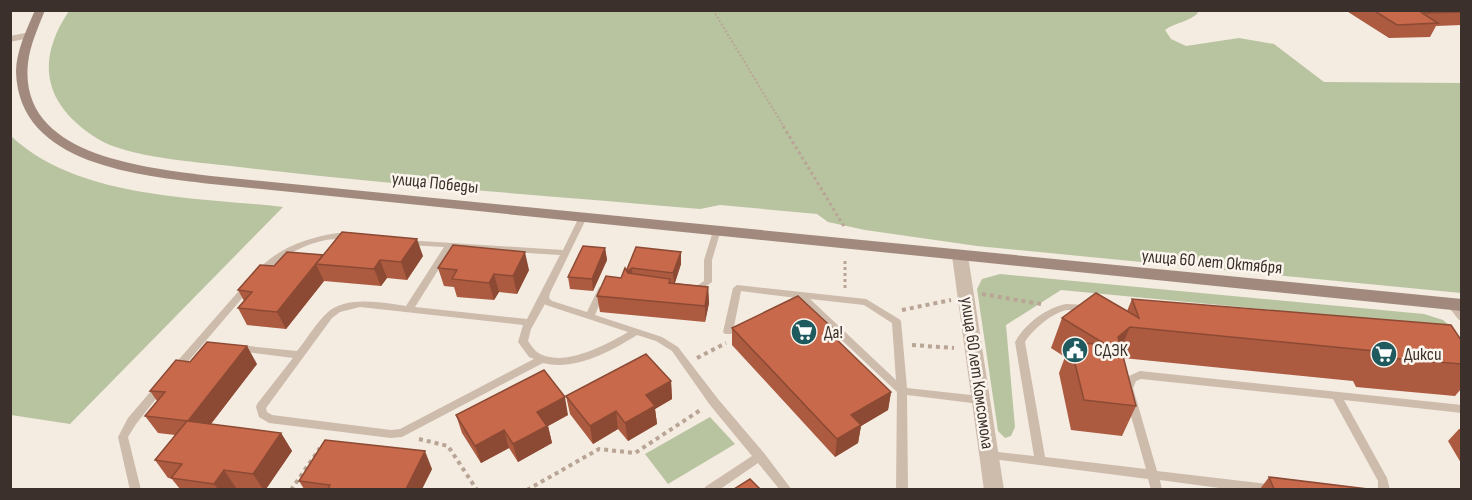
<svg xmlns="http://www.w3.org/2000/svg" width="1472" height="500" font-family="'Sofia Sans Condensed',sans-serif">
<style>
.green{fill:#b8c4a0}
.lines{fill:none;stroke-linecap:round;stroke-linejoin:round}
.path-far2{stroke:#b9a596;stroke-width:2;stroke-dasharray:2 2;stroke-linecap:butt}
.path-far1{stroke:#b9a596;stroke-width:3;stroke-dasharray:3 3;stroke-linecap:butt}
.path{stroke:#b9a596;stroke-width:4;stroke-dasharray:4 4;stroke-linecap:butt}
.lane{fill:#cdbbac;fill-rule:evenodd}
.street{fill:#cdbbac;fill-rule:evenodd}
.secondary{fill:#a18a7d;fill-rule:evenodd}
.wall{fill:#ac5a40}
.shaded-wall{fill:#8c4a34}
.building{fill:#c8694b;stroke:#8c4a34;stroke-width:1.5}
.labels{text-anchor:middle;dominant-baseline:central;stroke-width:5;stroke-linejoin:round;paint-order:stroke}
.street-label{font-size:18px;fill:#3b302b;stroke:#fbf5ee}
.poi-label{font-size:18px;fill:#3b302b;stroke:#fbf5ee;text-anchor:start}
</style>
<rect width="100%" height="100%" fill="#f4ebe1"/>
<g class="green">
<path d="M69,11H1197L1198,13C1189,22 1176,22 1165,30L1171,39L1186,46L1239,38L1274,44L1324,82L1461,83V293L977,246L865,230L828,222L817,214L720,205L700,209C544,195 387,185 231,166C196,162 127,157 98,139C45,106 34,63 69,11Z"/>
<path d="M11,136C78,199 195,197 283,207L70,424L11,415Z"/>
<path d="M1000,274L1424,314L1443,320L1449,325L1439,326L1061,290L1006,325L1015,427L1011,436L1005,438L998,431L977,289L982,279Z"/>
<path d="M710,417L735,444L668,484L645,454Z"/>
</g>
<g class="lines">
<path class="path-far2" d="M713,10L784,127"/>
<g class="path-far1">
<path d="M783,126L845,228"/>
<path d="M845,261V289"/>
</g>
<g class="path">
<path d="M982,294L1041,304"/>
<path d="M902,310L951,300"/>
<path d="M912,345L954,348"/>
<path d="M697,358L726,343"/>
<path d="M419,439L448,446L477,490"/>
<path d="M291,490L320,448"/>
<path d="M527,490L599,449L635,453L702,409"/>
</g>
<g class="lane">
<path d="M580,215H583L587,217L550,293L549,298L552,301L587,312L599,287H605L606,289L595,315L662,337L678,347L718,399L764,453L792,490H780L758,463L719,490H704L705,487L752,456L710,405L672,351L656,341L637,335C610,352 575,371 543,363L402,437L391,438L269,423L259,417L256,407L257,404L293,358L238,351L235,350L233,348L235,346L238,345L297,351C307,339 316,323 327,313C346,295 383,303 406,306L444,247L408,245L405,244L404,242L405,240L563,250ZM452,248L560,255L527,319L415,307ZM545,304L546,305L628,332C606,345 562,369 537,352C534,350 531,345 528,341L531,329ZM360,307L523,325L518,342L529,357L534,359L400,429L391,430L272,415L267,412L266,408L332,318L340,312Z"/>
<path d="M714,228H720L721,230L712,260V282L698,292H692L691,290L704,281V260Z"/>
<path d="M338,233H350L354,236C347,241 335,238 326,240C301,245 280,258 262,275H256L255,273C275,249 308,237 338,233Z"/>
<path d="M247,284L251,287L250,289L180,371L177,372L174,371L172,368L174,365L244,285Z"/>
<path d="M737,285L866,299L899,319L901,321L907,388L980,396L984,397L985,400L984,403L980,404L907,395L908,490H896L897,392L797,298L741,291L733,332L731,334H725L723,332L733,288ZM810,299L864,305L892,323L896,380Z"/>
<path d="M1450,301L1453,302L1462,311V321L1459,320L1446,304L1447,302Z"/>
<path d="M1066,304L1088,305L1091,306L1092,308L1091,310C1083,311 1075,310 1067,310C1053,312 1032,330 1025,342L1045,457L1146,469L1123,388L1129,376L1140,371L1462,405V413L1344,400L1387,478L1390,490H1378V481L1333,399L1141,379L1136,381L1133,388L1157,471L1277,485L1281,487L1282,490H1234L1160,480L1162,490H1151L1148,479L985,458L984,455L985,452L989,451L1034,456L1015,342C1025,324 1046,308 1066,304Z"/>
<path d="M160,383L163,384L165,387L163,390L136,424L128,437L141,490H130L118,437L128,418L157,384Z"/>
</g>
<g class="street">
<path d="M30,32L35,35L34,37L10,42V36Z"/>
<path d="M960,251L968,256L1004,490H984L952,256Z"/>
</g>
<path class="secondary" d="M35,10H45C38,28 30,45 28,63C18,157 146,167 211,176L1462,299V311L211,184C140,175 19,166 16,72C16,51 27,29 35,10Z"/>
</g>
<g class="wall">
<path d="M1345,10H1461V25L1436,26L1430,37L1389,38Z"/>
<path d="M636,247L681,264L675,283L708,287L709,303L705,322L600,312L597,296L621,278L626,270Z"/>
<path d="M605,248L607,260L593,291L570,289L568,277Z"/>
<path d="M323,255L423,256L407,280L387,278L381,286L324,281L286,329L247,325L238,308L244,301L238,290L274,266Z"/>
<path d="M438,268L529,270L517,294L499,292L494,300L457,297L454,287L444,286Z"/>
<path d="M1132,299L1461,340V389L1455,396L1356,387L1353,381L1123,358L1136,406L1122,436L1071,430L1059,373L1065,357L1051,348L1062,318L1127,311Z"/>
<path d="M732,328L838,341L891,392L888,410L861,426L858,443L835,457L732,345Z"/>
<path d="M190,362L257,364L211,424L281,433L292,451L266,489H246L236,488L235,489H180L171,478H168L155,460L175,435L158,433L145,416L157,401L150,391Z"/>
<path d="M671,381L672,399L655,409L657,424L628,441L618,429L593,444L570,414L566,396Z"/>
<path d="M456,415H568L548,426L552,443L518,462L509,448L481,463L462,433Z"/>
<path d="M1459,429H1461V463L1448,441Z"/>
<path d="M432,469L422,489H304L299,481Z"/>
<path d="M1269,477L1368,489H1260Z"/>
</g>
<g class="shaded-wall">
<path d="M417,239L423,256L407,280L401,262Z"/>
<path d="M605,248L607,260L593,291L592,279Z"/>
<path d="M525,252L529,270L517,294L513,276Z"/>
<path d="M681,252V264L674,285L673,273Z"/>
<path d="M323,255L316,264L324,281L286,329L277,312Z"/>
<path d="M380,260L387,278L381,286L374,269Z"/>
<path d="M632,268L633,280L626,272Z"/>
<path d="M494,274L499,292L494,300L489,283Z"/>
<path d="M708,287L709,303L705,322V306Z"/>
<path d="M1130,327L1117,357L1118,337Z"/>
<path d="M247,346L257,364L200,438L188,421Z"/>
<path d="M671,381L672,399L655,409L657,424L628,441L625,423L646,395Z"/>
<path d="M891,392L888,410L861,426L858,443L835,457L837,439L851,415Z"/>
<path d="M565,397L568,415L548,426L552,443L518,462L513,444L537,412Z"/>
<path d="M616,411L618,429L593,444L590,426Z"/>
<path d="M504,430L509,448L481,463L475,446Z"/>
<path d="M281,433L292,451L266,489H263L253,474Z"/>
<path d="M425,451L432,469L422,489H406Z"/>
<path d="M224,470L236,488L235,489H218L214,484Z"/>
</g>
<g class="building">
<path d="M1373,10H1461V12L1422,13L1438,23L1397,25Z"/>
<path d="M342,232L417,239L401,262L380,260L374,269L316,264Z"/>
<path d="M453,245L525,252L513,276L494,274L489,283L452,279L457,270L438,268Z"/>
<path d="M583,246L605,248L592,279L568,277Z"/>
<path d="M636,247L681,252L673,273L632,268L626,272Z"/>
<path d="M287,252L323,255L277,312L238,308L252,292L238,290L260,265L274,266Z"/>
<path d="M625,268L628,273L670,279L669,283L708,287L705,306L597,296L606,276L621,278Z"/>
<path d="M1096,293L1139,318L1132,299L1451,325L1461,340V364L1378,357L1375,351L1130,327L1118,337L1136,406L1084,400L1070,343L1105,344L1062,318Z"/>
<path d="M798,296L839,334L834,337L891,392L851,415L861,425L837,439L732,328Z"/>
<path d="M207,342L247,346L188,421L145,416L165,392L150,391L176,360L190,362Z"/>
<path d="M646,354L671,381L646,395L655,406L625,423L616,411L590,426L566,396Z"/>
<path d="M544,370L565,397L537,412L547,426L513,444L504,430L475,446L456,415Z"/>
<path d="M187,421L281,433L253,474L224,470L214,484L171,478L182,464L155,460Z"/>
<path d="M325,440L425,451L406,489H328L330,485L299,481Z"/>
<path d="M1269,477L1368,489H1274Z"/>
<path d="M750,479L760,489H734Z"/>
</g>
<defs>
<symbol id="supermarket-disc" viewBox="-11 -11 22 22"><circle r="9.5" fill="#1f5a5e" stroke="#fbf5ee"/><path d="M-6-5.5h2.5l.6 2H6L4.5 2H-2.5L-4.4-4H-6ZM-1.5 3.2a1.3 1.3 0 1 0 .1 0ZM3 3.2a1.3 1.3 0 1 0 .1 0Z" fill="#fff"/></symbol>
<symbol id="civic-disc" viewBox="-11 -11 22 22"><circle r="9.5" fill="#1f5a5e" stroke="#fbf5ee"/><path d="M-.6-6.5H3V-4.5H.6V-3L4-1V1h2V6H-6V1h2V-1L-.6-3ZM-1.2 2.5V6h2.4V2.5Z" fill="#fff"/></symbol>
</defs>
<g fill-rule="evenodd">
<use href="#supermarket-disc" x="789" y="317" width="30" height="30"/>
<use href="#civic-disc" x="1060" y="335" width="30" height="30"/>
<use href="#supermarket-disc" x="1369" y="339" width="30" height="30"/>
</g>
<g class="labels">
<g class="street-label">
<text transform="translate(435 183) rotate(6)">улица Победы</text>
<text transform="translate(1212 262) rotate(5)">улица 60 лет Октября</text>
<text transform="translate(977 373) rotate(82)">улица 60 лет Комсомола</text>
</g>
<g class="poi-label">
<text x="824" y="332">Да!</text>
<text x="1094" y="350">СДЭК</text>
<text x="1404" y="354">Дикси</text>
</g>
</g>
<rect width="1472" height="500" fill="none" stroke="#3b302b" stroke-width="24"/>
</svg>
